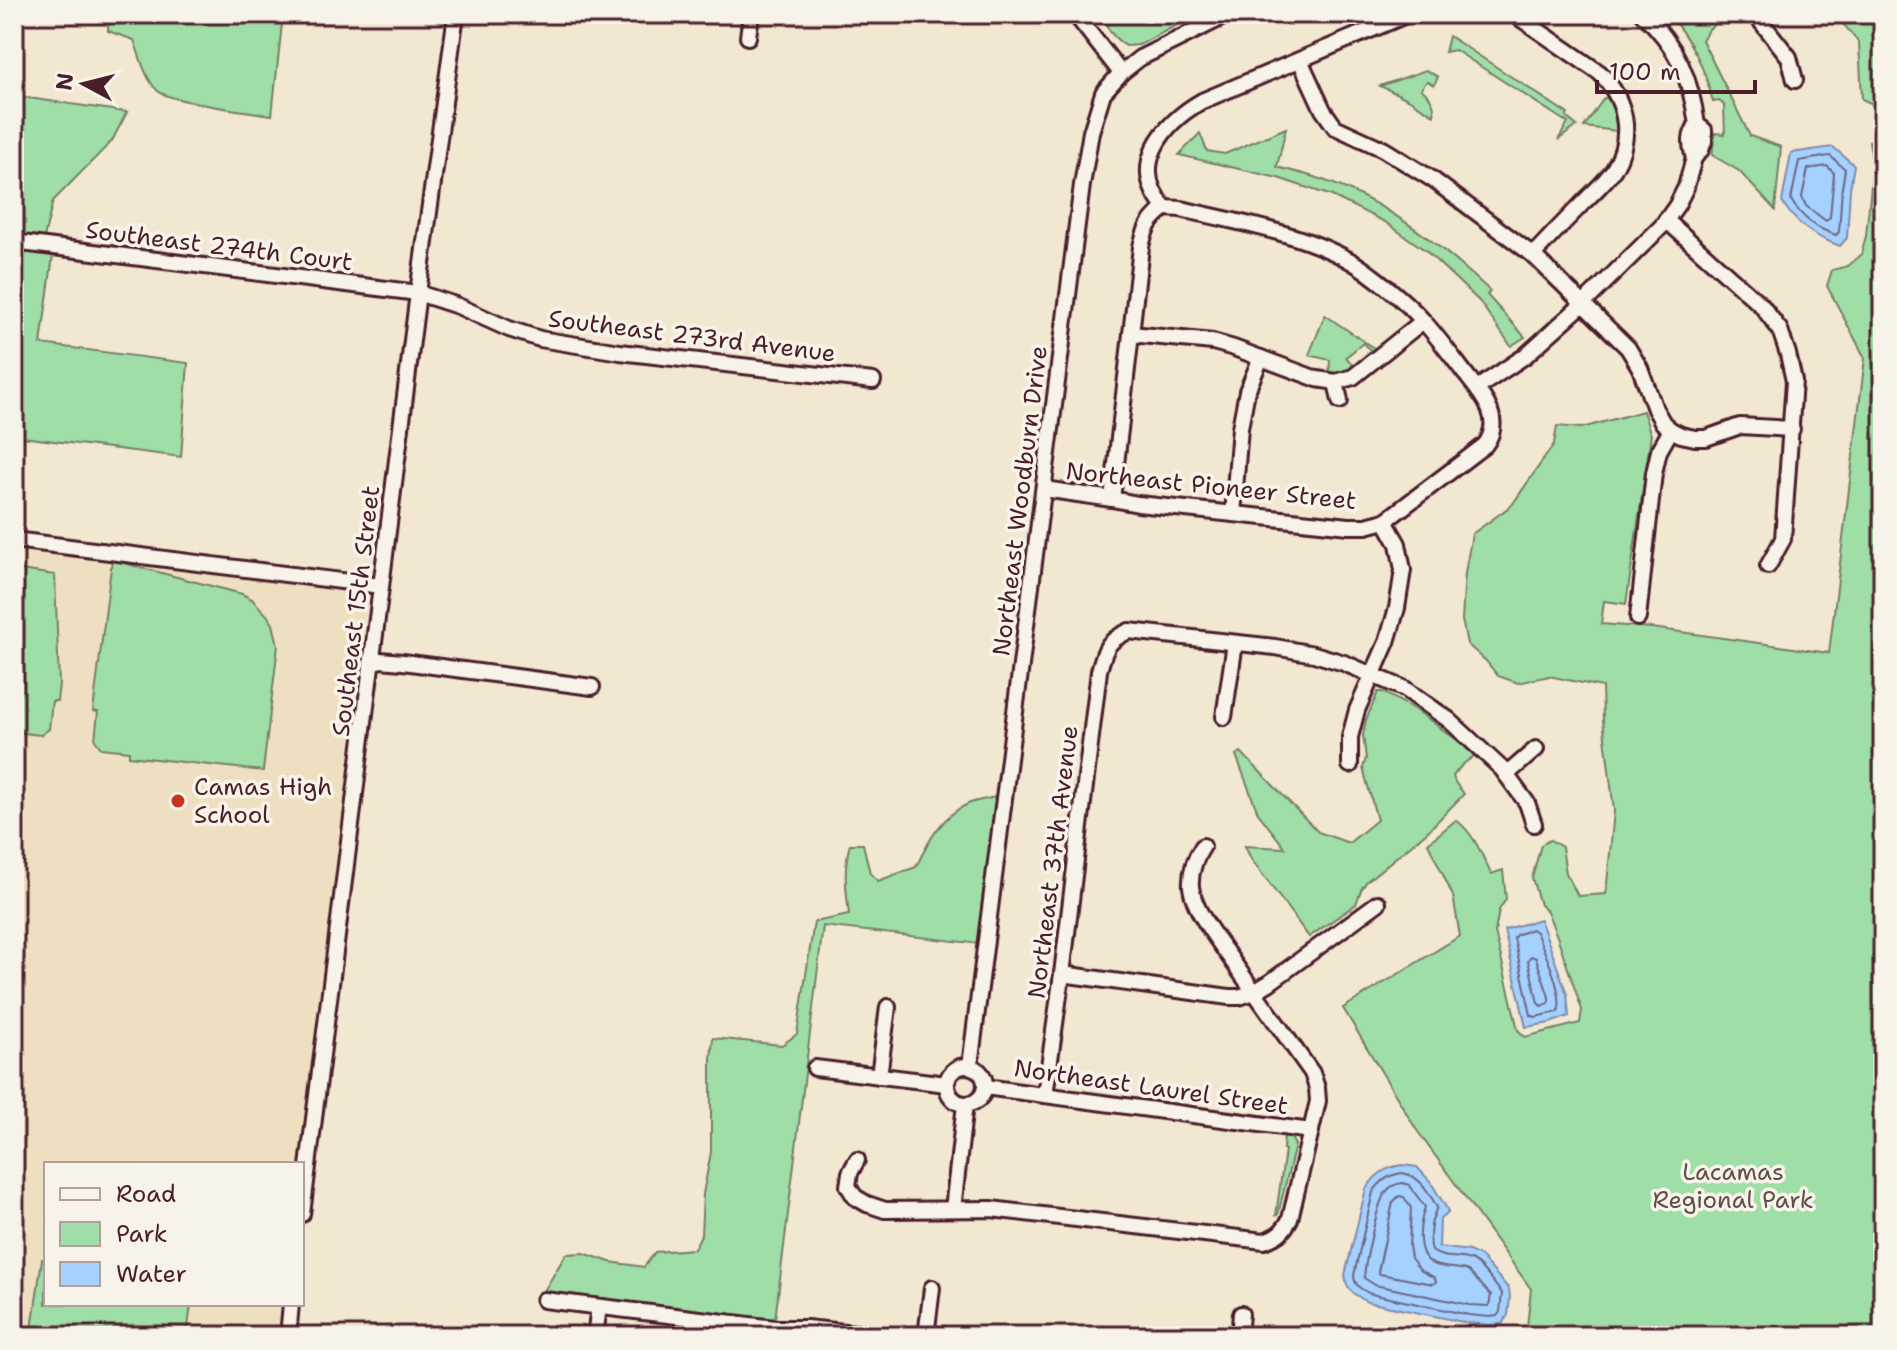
<svg xmlns="http://www.w3.org/2000/svg" width="1897" height="1350" font-family="'Shantell Sans',sans-serif">
<style>
.built{fill:#eedfc0}
.green{fill:#9fdea6;stroke:#747e68;stroke-width:2}
.water{fill:#a4d1ff;stroke:#808aaa;stroke-width:2}
.lines{fill:none;stroke-linecap:round;stroke-linejoin:round}
.shore{stroke:#6e6680;stroke-width:2}
.minor-casing{stroke:#4a1f2b;stroke-width:20}
.minor{stroke:#f7f3e8;stroke-width:14}
.poi-dot{fill:#c8321e;stroke:#f7f3e8;stroke-width:3}
.labels{text-anchor:middle;dominant-baseline:central;stroke-width:7;stroke-linejoin:round;paint-order:stroke}
.street-label{font-size:24px;fill:#4a1f2b;stroke:#f7f3e8}
.poi-label{font-size:24px;fill:#4a1f2b;stroke:#f7f3e8;text-anchor:start}
.park-label{font-size:24px;fill:#5f4f4a;stroke:#f7f3e8}
</style>
<rect width="100%" height="100%" fill="#f2e7d1"/>
<filter id="ink" filterUnits="userSpaceOnUse"><feTurbulence type="fractalNoise" baseFrequency=".0125" numOctaves="2"/><feDisplacementMap in="SourceGraphic" scale="16" xChannelSelector="R" yChannelSelector="G"/><feConvolveMatrix kernelMatrix="1 2 1 2 8 2 1 2 1" color-interpolation-filters="sRGB"/></filter>
<g filter="url(#ink)">
<path class="built" d="M14,547L369,590L299,1164H46V1304H283L280,1336H14Z"/>
<g class="green">
<path d="M108,14H283L272,115C252,112 169,102 158,91C145,79 140,56 134,40L108,31Z"/>
<path d="M1103,14L1128,17L1134,14H1198L1139,45L1126,46C1115,39 1105,28 1103,14Z"/>
<path d="M1668,14H1727L1708,30L1702,40L1750,136L1781,147L1775,210L1739,171L1712,155L1715,133L1725,134L1724,105L1719,101L1713,102C1704,65 1692,42 1668,14Z"/>
<path d="M1835,14H1883V109L1862,99L1859,43Z"/>
<path d="M1449,36L1568,114L1566,117L1577,126L1558,140L1568,123L1455,50L1445,52Z"/>
<path d="M1426,70L1438,77L1434,85L1427,81L1421,89C1429,95 1436,103 1434,115L1408,99L1380,86Z"/>
<path d="M14,96L127,112L112,141L53,201L43,242L14,238Z"/>
<path d="M1604,98H1608L1613,109L1617,131L1584,127Z"/>
<path d="M1286,128L1277,167C1291,171 1306,174 1320,179C1384,200 1441,245 1490,291L1487,295L1525,337L1511,346L1479,301L1425,250L1385,222L1332,196L1278,178L1179,155L1200,133L1207,151L1225,154Z"/>
<path d="M1883,138V1336H1526L1531,1289L1416,1129L1343,1008L1460,936L1453,896L1428,843L1456,820C1474,833 1482,855 1491,874L1503,870L1506,899L1499,910L1495,932L1518,1030L1525,1037L1580,1023L1582,1010L1558,939L1547,911L1540,905L1532,878L1541,845L1550,840L1562,847L1566,873L1578,896L1606,894L1614,811L1603,720L1602,687L1549,676L1518,683L1498,676L1486,661L1467,644L1462,620L1465,573L1472,534L1512,505L1554,444L1557,426L1582,428L1643,411L1651,435L1626,604L1604,601L1601,624L1652,628L1829,653L1865,358L1827,286L1832,270L1848,266L1861,255L1866,236L1873,165L1869,141Z"/>
<path d="M14,243L54,248L41,344L188,363L181,457L14,436Z"/>
<path d="M1325,315L1378,351L1374,354L1363,343L1346,357L1355,368L1342,374L1329,376L1330,360L1309,355Z"/>
<path d="M112,560L242,594L252,599L267,615L273,624L278,645L263,771L129,756V751L101,748L95,740L98,712L93,711Z"/>
<path d="M14,569L55,575L59,684L57,701H52L49,729L41,735L14,732Z"/>
<path d="M1378,692H1383L1416,710L1469,749L1474,756L1462,765L1453,776L1455,782L1464,794L1427,832L1367,881L1361,890L1356,904L1309,937L1251,859L1245,846L1285,848L1258,813L1236,755L1241,752L1318,832L1349,843L1377,820L1363,768L1366,758L1363,735L1366,720Z"/>
<path d="M999,796L980,944L823,926L775,1320L544,1291L566,1254L584,1253L610,1262L644,1267L655,1252L694,1249L701,1235L703,1194L711,1152V1059L713,1038L782,1045L797,1034L814,922L849,915C846,890 843,868 850,844H863L870,873L878,881L916,867C928,842 941,816 968,804C977,800 989,799 999,796Z"/>
<path d="M1284,1136H1290L1295,1145L1278,1215H1276L1285,1150L1283,1149Z"/>
<path d="M42,1259H46V1304H191L187,1336H31Z"/>
</g>
<g class="water">
<path d="M1833,147L1854,165L1850,189L1847,238L1840,246C1813,236 1798,226 1782,202L1791,153Z"/>
<path d="M1540,919L1567,994L1569,1016L1550,1023L1526,1027L1504,930Z"/>
<path d="M1402,1165L1417,1167L1430,1181L1447,1209L1448,1213L1440,1219L1439,1247L1469,1251L1480,1256L1509,1289L1510,1297L1508,1315L1502,1324L1490,1325L1468,1323L1367,1302L1353,1293L1347,1285L1345,1275L1366,1189C1376,1174 1384,1168 1402,1165Z"/>
</g>
<g class="lines">
<g class="shore">
<path d="M1830,156L1845,169L1842,188L1839,232L1836,235C1817,229 1801,217 1791,200L1799,161Z"/>
<path d="M1827,166L1834,173L1830,217L1826,221L1806,206L1802,197L1808,169Z"/>
<path d="M1532,929L1536,932C1544,950 1565,995 1558,1012L1535,1017L1531,1015L1514,938L1516,935Z"/>
<path d="M1531,956L1536,958L1549,997V1003L1541,1006L1538,1003L1528,960Z"/>
<path d="M1402,1173C1421,1176 1428,1192 1437,1207C1431,1220 1428,1236 1432,1251C1444,1260 1457,1255 1470,1260C1482,1265 1493,1283 1502,1293L1500,1312L1497,1316L1490,1317L1469,1315L1371,1294C1362,1290 1354,1286 1354,1275L1373,1192C1381,1181 1388,1175 1402,1173Z"/>
<path d="M1402,1183L1409,1185L1425,1207C1419,1225 1414,1258 1436,1265C1447,1269 1458,1267 1468,1271L1491,1295L1489,1306L1470,1305L1375,1285L1364,1278C1365,1264 1377,1202 1386,1192C1390,1186 1395,1184 1402,1183Z"/>
<path d="M1399,1196L1404,1197L1411,1208L1409,1246L1411,1258L1420,1270L1435,1278L1436,1282L1433,1284L1380,1274L1378,1272L1393,1202Z"/>
</g>
<defs>
<g id="minor">
<path d="M1075,14L1121,73"/>
<path d="M1514,14L1600,73C1626,100 1634,135 1614,169C1605,183 1591,194 1580,206C1564,222 1548,239 1533,255"/>
<path d="M1755,14L1789,57L1795,80"/>
<path d="M748,37L751,14"/>
<path d="M1300,60L1323,110L1335,127L1383,149L1432,179L1533,255L1628,348L1640,368L1655,409L1663,423L1671,430L1681,435L1695,438H1706L1740,426L1792,429"/>
<path d="M1694,158C1690,145 1689,135 1697,125"/>
<path d="M1165,208C1127,167 1163,123 1202,101L1408,14"/>
<path d="M1666,220L1761,305L1780,330L1788,354L1794,381L1783,539L1768,566"/>
<path d="M14,242L418,293L458,306L509,329L540,339L620,352L873,381"/>
<path d="M1131,334L1213,342L1234,348L1317,379L1336,382L1353,377L1423,321"/>
<path d="M1336,382L1340,401"/>
<path d="M1477,388L1525,356L1583,304L1662,226L1677,205L1686,187L1694,158L1701,150L1704,141V130L1697,125C1691,79 1677,45 1643,14"/>
<path d="M1044,489L1112,499L1138,504L1349,526H1366L1385,521L1485,445C1504,420 1483,396 1467,376C1453,358 1440,340 1425,323C1409,304 1386,286 1366,271C1317,235 1239,223 1181,209L1165,208"/>
<path d="M1112,499L1141,247C1145,228 1150,219 1165,208"/>
<path d="M1233,514L1240,428L1247,391L1261,358"/>
<path d="M14,540L381,586"/>
<path d="M1638,618L1654,473L1659,451L1671,430"/>
<path d="M371,663L380,660L403,662L592,687"/>
<path d="M1224,717L1235,643"/>
<path d="M1350,765V737L1357,710L1387,642L1397,608L1403,570L1398,544L1385,521"/>
<path d="M1506,775L1536,749"/>
<path d="M1062,974L1229,997H1239L1254,992L1269,983L1378,903"/>
<path d="M970,1066L1082,185L1091,132L1103,93L1121,73L1140,58L1229,14"/>
<circle cx="966" cy="1085" r="19"/>
<path d="M815,1068L947,1084"/>
<path d="M879,1076L888,1007"/>
<path d="M985,1087L1311,1131"/>
<path d="M1045,1095L1062,974L1099,671C1105,648 1107,641 1129,631L1275,647L1314,654L1344,663L1405,689L1449,720L1502,769L1527,803L1534,824"/>
<path d="M857,1160L850,1173L848,1186L855,1197L867,1204L885,1210L991,1209L1264,1241C1278,1236 1283,1232 1290,1219L1318,1101L1317,1088L1312,1073C1286,1036 1259,999 1233,962C1219,941 1194,912 1191,887C1190,873 1195,858 1203,846"/>
<path d="M953,1209L965,1104"/>
<path d="M302,1214L418,293L456,14"/>
<path d="M544,1300L775,1328H806L883,1336"/>
<path d="M288,1336L291,1304"/>
<path d="M595,1336L599,1307"/>
<path d="M909,1336L926,1334L946,1336"/>
<path d="M926,1336L932,1288"/>
<path d="M1239,1336L1241,1314"/>
</g>
</defs>
<use href="#minor" class="minor-casing"/>
<use href="#minor" class="minor"/>
</g>
</g>
<circle class="poi-dot" cx="178" cy="801" r="8"/>
<g class="labels">
<g class="street-label">
<text transform="translate(219 246) rotate(7)">Southeast 274th Court</text>
<text transform="translate(692 336) rotate(7)">Southeast 273rd Avenue</text>
<text transform="translate(1211 486) rotate(6)">Northeast Pioneer Street</text>
<text transform="translate(1020 501) rotate(-83)">Northeast Woodburn Drive</text>
<text transform="translate(356 611) rotate(-83)">Southeast 15th Street</text>
<text transform="translate(1053 862) rotate(-83)">Northeast 37th Avenue</text>
<text transform="translate(1151 1087) rotate(8)">Northeast Laurel Street</text>
</g>
<g class="poi-label">
<text x="194" y="787">Camas High<tspan x="194" dy="28">School</tspan></text>
</g>
<g class="park-label">
<text x="1733" y="1172">Lacamas<tspan x="1733" dy="28">Regional Park</tspan></text>
</g>
</g>
<rect width="1897" height="1350" fill="none" stroke="#f7f3e8" stroke-width="48"/>
<rect x="24" y="24" width="1849" height="1302" fill="none" stroke="#4a1f2b" stroke-width="3" filter="url(#ink)"/>
<rect x="44" y="1162" width="260" height="144" fill="#f7f3e8" stroke="#b29e9c" stroke-width="2"/>
<rect x="60" y="1188" width="40" height="12" fill="#f7f3e8" stroke="#b29e9c" stroke-width="2"/>
<text x="116" y="1202" font-size="24" fill="#4a1f2b">Road</text>
<rect x="60" y="1222" width="40" height="24" fill="#9fdea6" stroke="#b29e9c" stroke-width="2"/>
<text x="116" y="1242" font-size="24" fill="#4a1f2b">Park</text>
<rect x="60" y="1262" width="40" height="24" fill="#a4d1ff" stroke="#b29e9c" stroke-width="2"/>
<text x="116" y="1282" font-size="24" fill="#4a1f2b">Water</text>
<g transform="translate(84 84) rotate(277)" stroke="#f7f3e8" stroke-width="6" paint-order="stroke">
<path d="M0-6L14 30L0 20L-14 30Z" fill="#4a1f2b"/>
<text y="-12" font-size="22" font-weight="bold" text-anchor="middle" fill="#4a1f2b">N</text>
</g>
<path d="M1597 80v12h158v-12" fill="none" stroke="#4a1f2b" stroke-width="4"/>
<text x="1609" y="80" font-size="24" fill="#4a1f2b" stroke="#f7f3e8" stroke-width="6" paint-order="stroke">100 m</text>
</svg>
